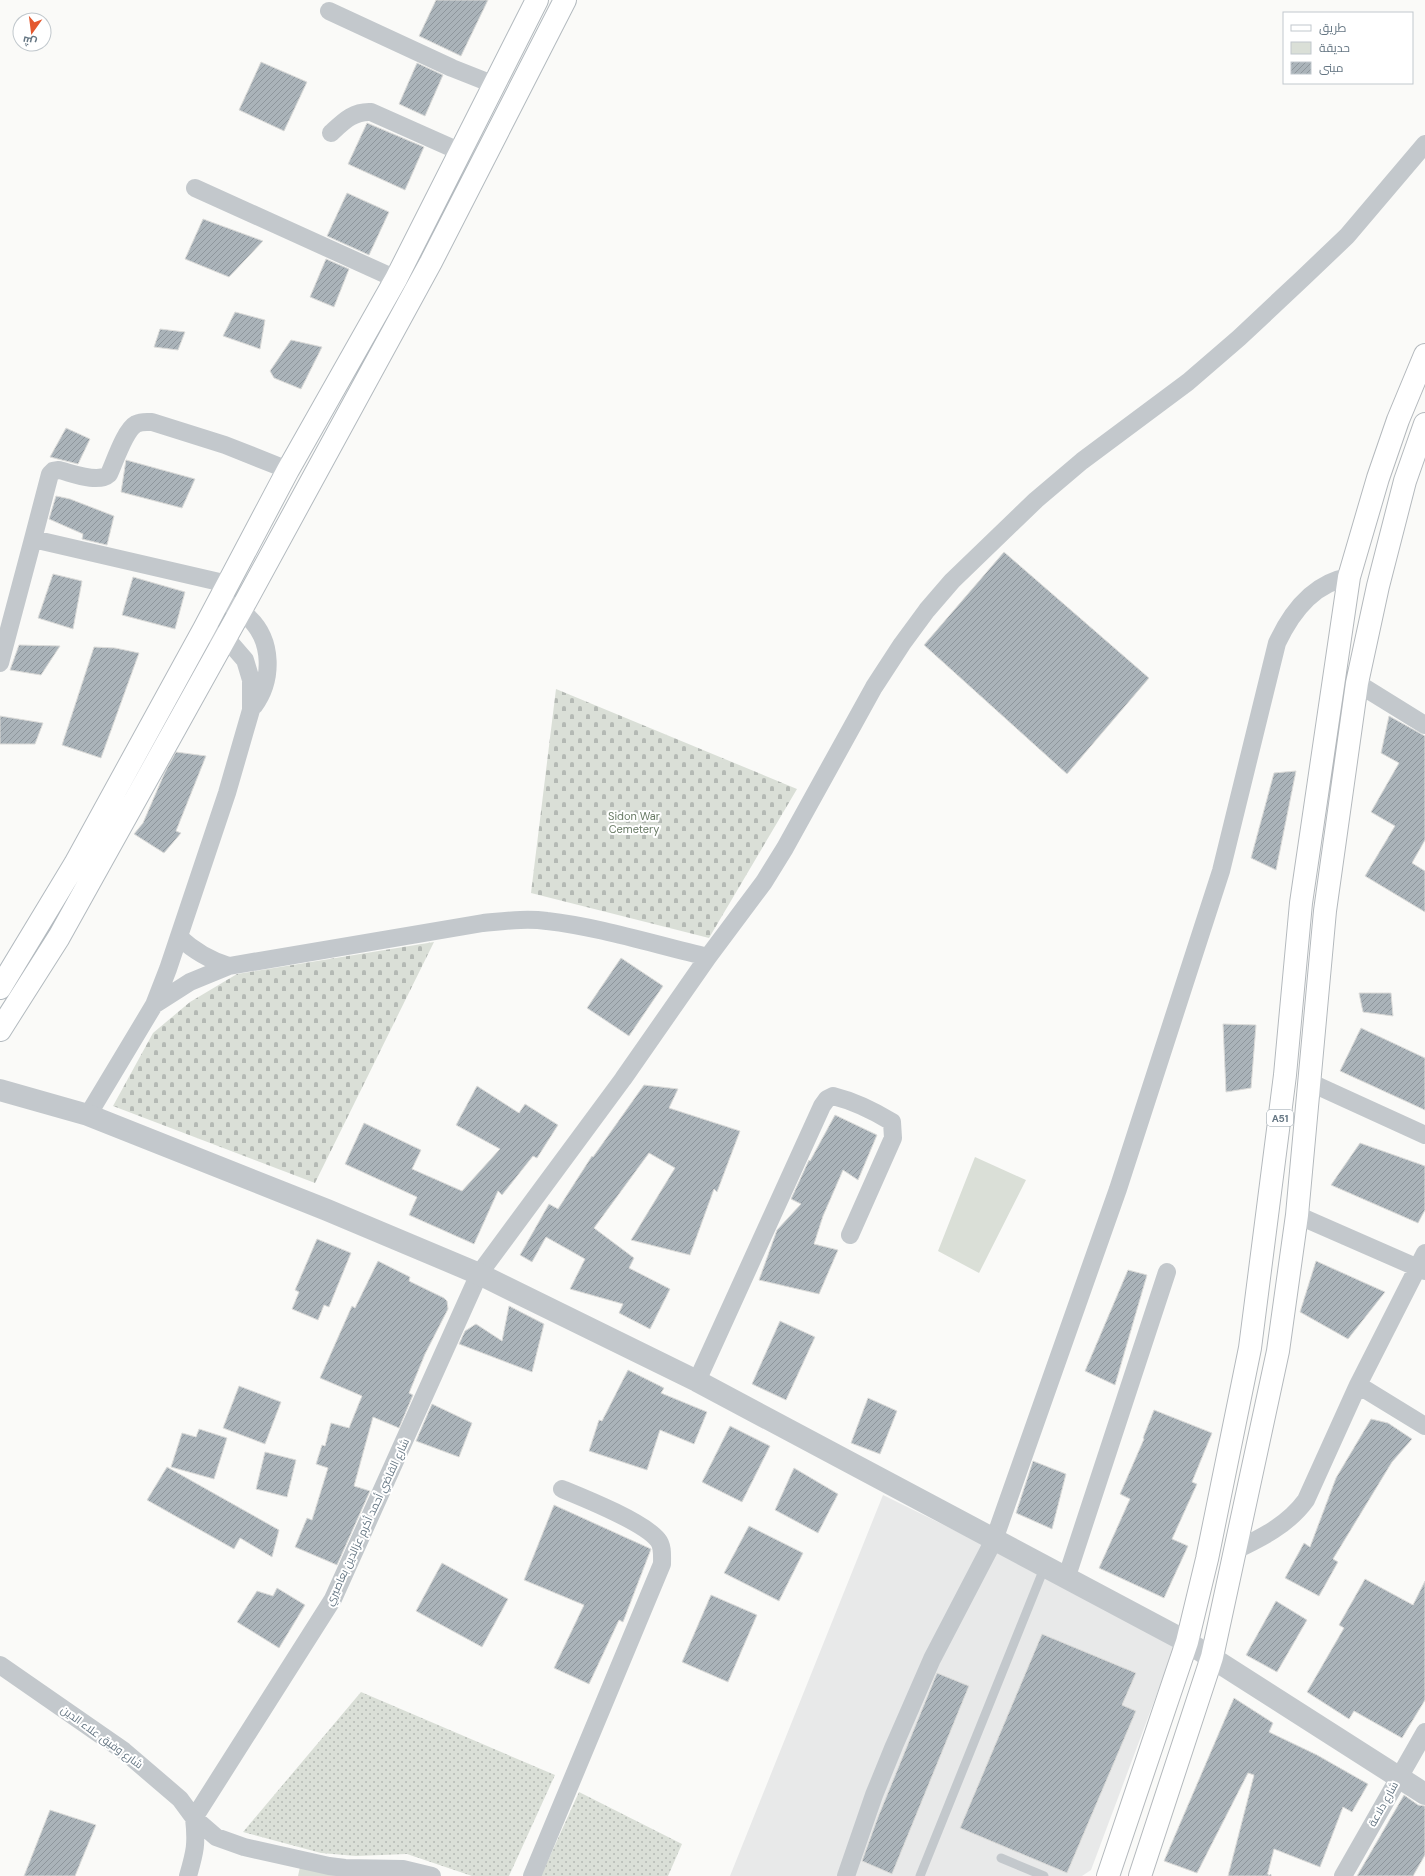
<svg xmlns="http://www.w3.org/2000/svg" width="1425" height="1876" font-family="'DM Sans',Cairo,sans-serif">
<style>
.built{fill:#e8e9e9}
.grass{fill:url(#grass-dots)}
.cemetery{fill:url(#cemetery-stones)}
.green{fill:#dadfd7}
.building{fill:url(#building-hatch);stroke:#dcdcda}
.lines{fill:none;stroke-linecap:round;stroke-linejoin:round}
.secondary-casing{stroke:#b3babf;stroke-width:24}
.trunk-casing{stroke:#b4b9bd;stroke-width:24}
.path{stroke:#bbbfc2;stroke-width:2.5;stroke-dasharray:2 2;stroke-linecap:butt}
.service{stroke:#c3c8cc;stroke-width:9}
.minor{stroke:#c3c8cc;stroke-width:18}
.tertiary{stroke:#c3c8cc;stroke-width:22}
.secondary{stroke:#fff;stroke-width:22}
.trunk{stroke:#fff;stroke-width:22}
.labels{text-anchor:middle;stroke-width:4;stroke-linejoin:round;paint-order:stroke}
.shield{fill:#fff;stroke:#939fa8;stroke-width:1}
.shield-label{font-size:10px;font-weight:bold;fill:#657683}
.park-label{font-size:11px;fill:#687a64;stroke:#fff}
.street-label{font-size:11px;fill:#657683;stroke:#fff}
</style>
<defs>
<pattern id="grass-dots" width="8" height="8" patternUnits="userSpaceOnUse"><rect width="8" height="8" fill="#dadfd7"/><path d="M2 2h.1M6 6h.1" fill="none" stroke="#b4b9b4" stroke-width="1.8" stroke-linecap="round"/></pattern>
<pattern id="cemetery-stones" width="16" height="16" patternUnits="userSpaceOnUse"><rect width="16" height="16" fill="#dadfd7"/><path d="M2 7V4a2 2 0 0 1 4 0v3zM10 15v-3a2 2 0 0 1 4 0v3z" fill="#b4b9b4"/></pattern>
<pattern id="building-hatch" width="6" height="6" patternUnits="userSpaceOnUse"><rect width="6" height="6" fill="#aab3b9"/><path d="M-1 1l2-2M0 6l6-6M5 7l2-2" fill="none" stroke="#8e969c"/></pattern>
</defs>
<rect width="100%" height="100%" fill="#fafaf8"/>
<path class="built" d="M883,1495L1177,1640L1091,1870L1082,1876H730Z"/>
<path class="grass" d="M361,1692L555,1775L509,1876H472L407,1854L356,1856L321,1853L243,1832Z
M579,1792L682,1844L668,1876H541Z"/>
<path class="cemetery" d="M556,689L797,789L709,938L531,893Z
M434,942L315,1183L113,1106L153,1033L190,1002L237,974Z"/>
<path class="green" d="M975,1157L1026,1180L979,1273L938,1251Z
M300,1867L380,1876H298Z"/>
<path class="building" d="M436,0H488L461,56L419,36Z
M261,62L307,82L284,131L239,110Z
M417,63L443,75L425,116L399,104Z
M367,123L424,147L405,190L348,164Z
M347,193L389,212L369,255L327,236Z
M203,219L263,241L229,277L185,259Z
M326,259L349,269L334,307L310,297Z
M235,312L265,320L260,349L223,336Z
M160,329L185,332L178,350L154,347Z
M291,340L322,347L301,389L274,378L270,371Z
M66,428L90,439L78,464L50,457Z
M126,460L195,479L182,508L121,492Z
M56,496L70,499L114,516L107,545L82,539L83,534L49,519Z
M1004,552L1149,678L1067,774L924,645Z
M53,574L82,581L73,629L38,618Z
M133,577L185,592L175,629L122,615Z
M19,645L60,646L41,675L10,670Z
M94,647L115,648L139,653L101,758L62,745Z
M0,716L43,723L35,744H0Z
M1389,716L1425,736V840L1412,863L1425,871V912L1365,876L1395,826L1371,812L1399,763L1381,753Z
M176,752L206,756L176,831L181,833L164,853L134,834L143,823L165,772Z
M1296,771L1276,870L1251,858L1274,773Z
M621,958L663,986L629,1036L587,1008Z
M1359,993H1391L1393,1016L1363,1012Z
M1223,1024L1256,1025L1251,1088L1226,1092Z
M1361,1028L1425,1058V1110L1340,1071Z
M644,1085L678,1089L669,1108L740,1131L717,1192L714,1189L690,1255L631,1240L675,1168L649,1153L594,1228L634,1258L629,1268L670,1289L650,1329L619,1313L623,1304L570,1289L585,1259L546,1237L532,1262L520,1255L549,1204L558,1209L592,1156L593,1157Z
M477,1086L519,1113L525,1104L558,1125L537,1158L533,1156L502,1195L498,1191L474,1244L409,1215L417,1197L345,1164L364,1123L421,1150L412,1169L462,1191L500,1149L456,1125Z
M835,1115L877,1135L858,1180L843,1170L823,1216L814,1244L838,1250L819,1294L759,1280L777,1230L801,1204L791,1199L809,1160L810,1161Z
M1360,1143L1425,1166V1210L1418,1223L1331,1185Z
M317,1239L351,1253L329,1307L324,1305L318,1320L292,1309L299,1292L295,1290Z
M378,1261L410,1277L409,1281L444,1298L447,1301L448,1309L425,1354L409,1393L413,1395L399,1428L373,1417L354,1486L370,1491L337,1565L295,1547L307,1518L312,1520L328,1468L316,1464L322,1445L325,1446L331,1423L349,1428L362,1396L320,1378L352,1306L355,1308Z
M1316,1261L1385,1292L1348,1339L1300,1312Z
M1128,1270L1147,1275L1115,1385L1085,1371Z
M509,1306L544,1324L532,1372L459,1344L465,1331L476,1324L502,1341Z
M780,1321L815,1337L786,1400L752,1384Z
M628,1370L664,1388L661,1393L707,1412L694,1444L660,1430L647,1470L589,1451L599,1420L602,1421Z
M239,1386L281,1402L265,1444L223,1428Z
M868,1398L897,1411L880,1454L851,1443Z
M432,1404L472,1423L459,1457L416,1441Z
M1154,1410L1212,1433L1192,1482L1197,1484L1172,1539L1188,1546L1164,1598L1099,1568L1130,1499L1120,1494L1144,1439L1143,1438Z
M1371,1419L1388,1423L1412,1439L1392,1462L1333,1559L1338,1562L1319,1596L1285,1578L1304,1543L1310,1547L1336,1478Z
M730,1426L770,1446L742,1502L702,1482Z
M199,1429L227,1438L214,1479L171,1467L182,1433L196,1437Z
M265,1452L296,1460L287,1497L256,1489Z
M1033,1461L1066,1474L1052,1529L1016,1513Z
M167,1467L279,1530L272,1557L240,1538L234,1549L147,1500Z
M794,1468L838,1494L818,1533L775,1510Z
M554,1505L651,1549L623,1622L619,1620L589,1684L554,1668L584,1605L524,1580Z
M749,1526L803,1553L779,1601L724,1573Z
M442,1563L508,1599L482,1647L416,1611Z
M1365,1579L1413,1605L1425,1581V1700L1402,1738L1354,1711L1349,1719L1307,1692L1344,1628L1339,1625Z
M277,1588L305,1605L279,1648L237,1622L257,1591L273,1596Z
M711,1595L757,1615L728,1682L682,1662Z
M1276,1601L1307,1620L1277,1672L1246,1655Z
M1042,1634L1136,1673L1122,1705L1136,1711L1067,1873L960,1828Z
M937,1673L969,1686L892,1874L862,1861L878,1817Z
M1234,1698L1273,1723L1269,1732L1317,1755L1368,1784L1352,1812L1343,1807L1320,1867L1274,1849L1267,1876H1228L1254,1775L1248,1773L1197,1873L1164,1861Z
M1404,1795L1418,1805L1425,1806V1855L1413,1876H1357Z
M50,1810L96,1825L75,1876H24Z"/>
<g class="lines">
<defs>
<path id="secondary" d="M0,988L75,864L204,629L288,470L396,279L537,0
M0,1030L59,937L241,610L431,262L565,0"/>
<path id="trunk" d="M1108,1876L1187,1642L1207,1559L1250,1348L1285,1075L1301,903L1349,577L1378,478L1398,420L1425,355
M1140,1876L1212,1657L1278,1351L1297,1215L1325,911L1357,683L1378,586L1405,481L1425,424"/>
</defs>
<use href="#secondary" class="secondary-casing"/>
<use href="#trunk" class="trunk-casing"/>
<path class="path" d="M1267,1876L1268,1874L1271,1876"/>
<path class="service" d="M1001,1858L1044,1876
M920,1876L1045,1566"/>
<path class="minor" d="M329,11L452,68L495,85
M331,133C343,122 353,111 371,112L461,152
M195,188L396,279
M33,539L50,474L53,471L59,470C72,473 98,484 109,474C115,461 125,430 136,424C142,421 147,422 152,422L225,445L288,470
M220,599C230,605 241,609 249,618C273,641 273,680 254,706
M0,663L33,539L228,584
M1357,683L1425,725
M179,937C194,951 209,960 229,966
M154,1005L190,982L229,966L483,923C505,921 526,918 547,921C600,927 656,945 708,957
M1309,1082L1425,1135
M88,1115L154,1005L168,969L227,793L251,710V680L245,660L232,645L204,629
M1297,1215L1425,1271
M697,1381L822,1106L827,1099L833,1096C853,1101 874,1111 892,1122L893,1138L850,1235
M1358,1385L1425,1426
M1234,1551C1261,1538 1288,1525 1306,1500L1358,1385L1425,1253
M1067,1576L1167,1272
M0,1665L124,1751L180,1799L194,1818L216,1837L244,1847L329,1866L345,1868L403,1869L432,1876
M194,1818L333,1599L479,1274L623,1079L708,957L764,882L785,848L874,687L902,644L927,610L952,581L1036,500L1082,461L1188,382L1239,338L1303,278L1347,236L1425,144
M188,1876C195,1852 197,1844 194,1818
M532,1876L662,1564C662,1556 663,1546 658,1540C644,1522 584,1498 562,1489
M846,1876L874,1795L894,1746L932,1659L994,1540L1118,1189L1221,871L1277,643C1291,613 1313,583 1349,577
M1343,1876L1425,1732"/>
<path class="tertiary" d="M0,1090L88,1115L327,1210L479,1274L697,1381L1187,1642L1425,1794"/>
<use href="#secondary" class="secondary"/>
<use href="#trunk" class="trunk"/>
</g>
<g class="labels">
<rect class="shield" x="1267" y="1110" width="26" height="16" rx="3"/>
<g class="shield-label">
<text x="1280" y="1122">A51</text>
</g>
<g class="park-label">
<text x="634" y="820">Sidon War<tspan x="634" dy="13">Cemetery</tspan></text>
</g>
<g class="street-label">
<text transform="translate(367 1522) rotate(-65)" y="4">شارع القاضي أحمد أكرم عزالدين بعاصيري</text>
<text transform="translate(102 1737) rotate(36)" y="4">شارع وفيق علاء الدين</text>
<text transform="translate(1383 1804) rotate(-61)" y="4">شارع دلاعة</text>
</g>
</g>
<rect x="1283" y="12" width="130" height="72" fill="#ffffff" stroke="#c1c8cd"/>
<rect x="1291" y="25" width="20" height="6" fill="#ffffff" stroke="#c1c8cd"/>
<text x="1319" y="32" font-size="12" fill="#657683">طريق</text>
<rect x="1291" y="42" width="20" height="12" fill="#dadfd7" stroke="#c1c8cd"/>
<text x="1319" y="52" font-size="12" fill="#657683">حديقة</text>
<rect x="1291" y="62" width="20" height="12" fill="url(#building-hatch)" stroke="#c1c8cd"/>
<text x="1319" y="72" font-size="12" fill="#657683">مبنى</text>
<g transform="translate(32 32) rotate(194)"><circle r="19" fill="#ffffff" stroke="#c1c8cd"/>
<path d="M0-3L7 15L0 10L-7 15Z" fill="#e4572e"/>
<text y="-6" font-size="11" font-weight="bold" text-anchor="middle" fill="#657683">ش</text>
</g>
</svg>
